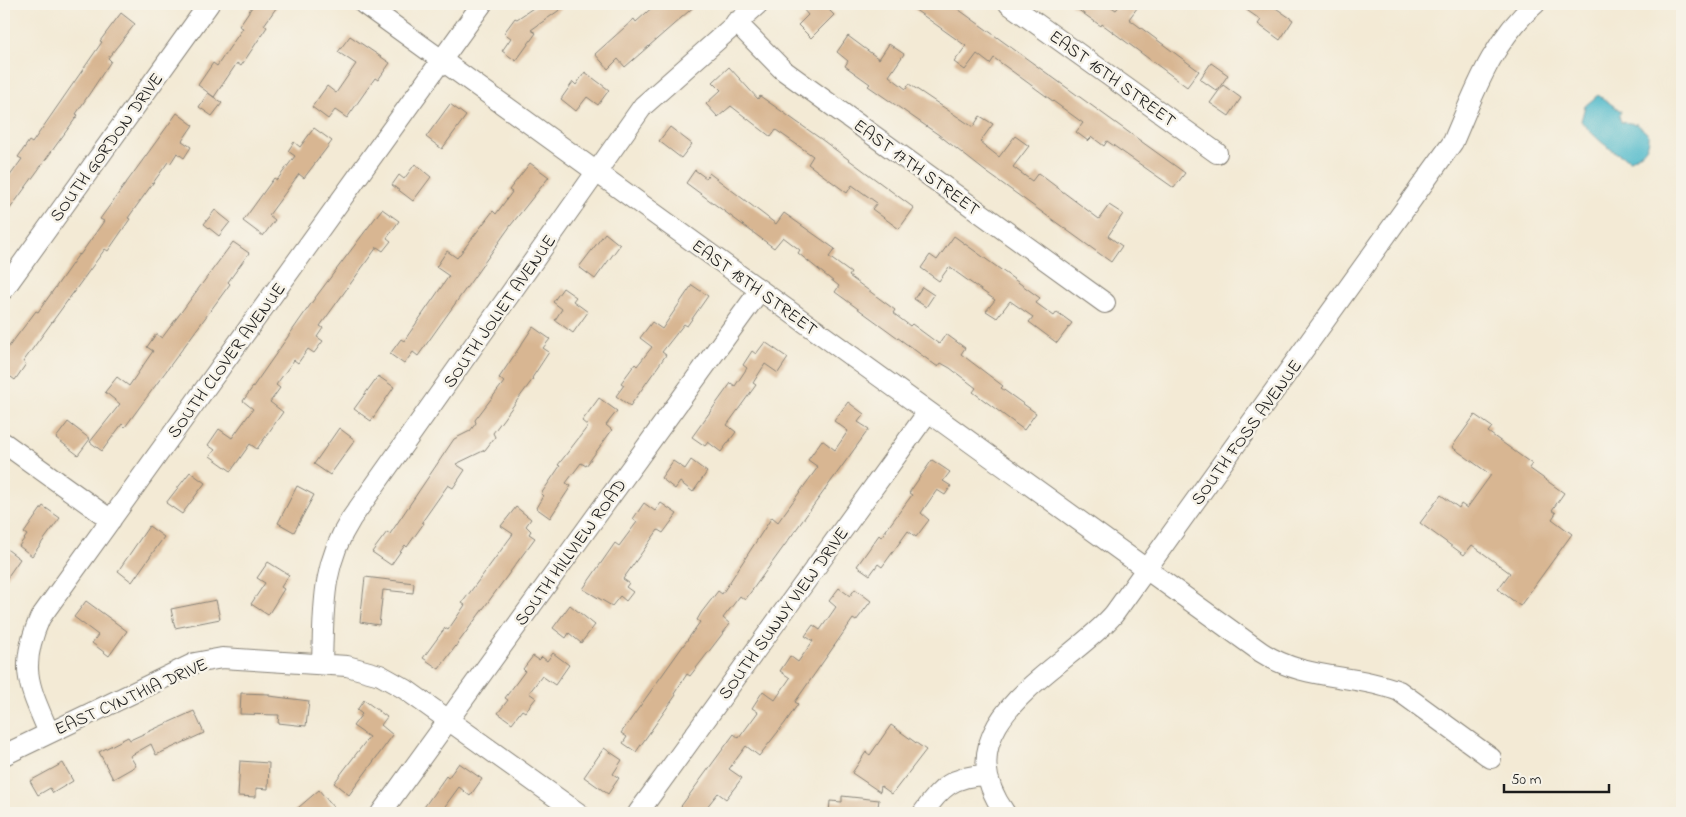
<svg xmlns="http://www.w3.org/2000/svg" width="1686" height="817" font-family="'Indie Flower',sans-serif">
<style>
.water{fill:#4eb9cb;stroke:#356a74}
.building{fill:#d8b692}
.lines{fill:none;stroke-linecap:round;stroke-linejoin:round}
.minor-casing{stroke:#888378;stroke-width:22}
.minor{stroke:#fff;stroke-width:20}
.labels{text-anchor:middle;stroke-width:5;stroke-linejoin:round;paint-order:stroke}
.street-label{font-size:18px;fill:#1c1c1c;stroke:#f7f3e8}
</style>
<rect width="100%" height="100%" fill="#f7f3e8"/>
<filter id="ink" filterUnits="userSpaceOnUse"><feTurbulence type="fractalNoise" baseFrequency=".02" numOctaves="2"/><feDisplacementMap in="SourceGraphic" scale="10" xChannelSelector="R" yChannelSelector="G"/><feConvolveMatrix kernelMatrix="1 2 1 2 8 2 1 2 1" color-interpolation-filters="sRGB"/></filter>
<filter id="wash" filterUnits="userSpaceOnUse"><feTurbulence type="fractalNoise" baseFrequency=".0096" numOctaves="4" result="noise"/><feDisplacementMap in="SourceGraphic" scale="20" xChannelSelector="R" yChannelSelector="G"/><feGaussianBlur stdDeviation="1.12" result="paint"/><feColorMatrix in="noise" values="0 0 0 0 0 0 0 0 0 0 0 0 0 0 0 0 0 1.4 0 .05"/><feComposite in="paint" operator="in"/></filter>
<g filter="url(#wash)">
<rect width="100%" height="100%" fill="#f3ead5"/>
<path class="water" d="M1598,95L1621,111L1619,116L1621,122L1637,124L1649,135C1650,149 1641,154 1630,160C1610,151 1595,138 1581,121L1585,106Z"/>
<g id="blocks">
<path class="building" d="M254,4H279L264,25L267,27L241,66L237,63L214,97L198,85L213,63L217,66L243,28L239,26Z
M539,4H568L531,30L536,33L516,61L502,51L511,38L504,33L515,18L517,19Z
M656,4H697L625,67L618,59L608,69L595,54L634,19L636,22Z
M808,4H823L834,15L811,38L798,25L808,15L803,9Z
M907,4H951L1185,173L1174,188L1107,141L1104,146L1092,137L1088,141L1076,132L1083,123L994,58L990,64L977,54L965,70L954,62L966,46Z
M1070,4H1107L1116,10L1121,4H1140L1129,19L1199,71L1187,87L1102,24L1101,26Z
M1238,4H1270L1293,20L1280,40L1258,24L1261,20Z
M121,13L135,24L108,58L111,61L76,114L78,115L4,217V184L22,159L18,157L29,141L32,143L102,42L100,41Z
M350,36L390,63L378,80L375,78L347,118L335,110L328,119L312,107L327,86L336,93L356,64L338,52Z
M848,36L879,59L889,44L904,54L889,76L906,89L909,84L973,127L980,116L993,124L980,142L999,157L1015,136L1029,146L1013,167L1032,181L1038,173L1099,219L1109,205L1123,214L1108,236L1122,246L1111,262L985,171L939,135L868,86L870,84L845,66L848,61L837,52Z
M1211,63L1228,75L1217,91L1200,79Z
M729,67L758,99L760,96L821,139L914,208L899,229L872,209L877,203L852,185L847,193L808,164L813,156L776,130L771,137L731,106L718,117L706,104L721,90L713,82Z
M585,72L609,90L598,105L587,97L576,111L561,99L573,82L576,85Z
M1223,85L1241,98L1229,116L1210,103Z
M208,93L222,103L212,116L199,107Z
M450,104L466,116L442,149L426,137Z
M177,113L193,125L182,141L191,147L184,158L177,153L170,164L168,162L128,218L130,219L108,251L105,249L23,362L26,364L15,380L4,372V353L36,311L38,312L79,254L80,255L104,221L100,219Z
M670,127L692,144L681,158L659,141Z
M314,128L332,141L304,178L299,174L269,215L275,220L263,236L243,221L274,178L277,180L295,156L288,151L294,142L300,147Z
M530,163L549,177L511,225L418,356L413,352L404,364L390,354L401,339L404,341L449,276L436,267L447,251L457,258L493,211L496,214L512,192L509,190Z
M415,164L431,177L413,201L392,185L399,175L404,179Z
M695,170L706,178L709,173L776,224L784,213L835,249L829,257L851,273L849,276L895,310L893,313L910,326L912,324L939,344L946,334L965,348L961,354L1003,386L1001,388L1036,413L1024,430L973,392L976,388L950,368L941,363L938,367L835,292L839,286L798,253L800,250L783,237L774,248L686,183Z
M382,209L399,221L387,238L391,241L383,251L377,247L320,326L323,328L317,337L323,341L314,353L308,349L298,363L294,360L276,385L280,388L270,402L283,412L257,449L250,444L231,471L210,456L215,450L208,445L219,429L232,438L253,409L243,401L315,298Z
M215,210L230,222L219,236L204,224Z
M605,233L620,245L595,279L579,267Z
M954,236L1040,298L1036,303L1054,316L1057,312L1072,323L1057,343L1029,322L1033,317L1010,301L997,318L986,311L995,300L949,267L939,281L921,268L930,255L937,260Z
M233,242L249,253L228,282L230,284L125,427L122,424L102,451L90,442L120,404L105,392L117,377L129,386L153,351L147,347L156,334L162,338Z
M692,285L708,296L687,326L684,324L662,352L666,355L630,406L616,396L624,385L621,383L635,364L637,366L652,347L640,338L652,322L662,329Z
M922,287L934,295L926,307L914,299Z
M563,288L576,297L573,301L588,312L573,333L555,320L562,309L553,302Z
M533,327L550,339L543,348L549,352L532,378L533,379L493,433L495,437L485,450L456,464L465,470L453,488L448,485L422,522L424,523L407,547L405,545L391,565L372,552L387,532L390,534L454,439L470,431L476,423L475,420L504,382L499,378Z
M765,342L788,358L778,373L765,364L753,383L756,385L727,425L736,432L721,452L708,442L705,446L692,437L731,383L735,386L747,368L743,365L752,351L756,354Z
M378,376L394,387L371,421L354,409Z
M599,398L617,411L606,425L612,430L586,466L581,463L566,483L571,486L550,518L536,508L543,496L541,494L560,466L558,465L588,426L582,421Z
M848,402L864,414L858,422L869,429L745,600L740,596L723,618L730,624L690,676L687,674L674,694L676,695L636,752L623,743L627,737L621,733L700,622L697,620L701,613L718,591L722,594L772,517L778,522L818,467L808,460L822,440L835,450L848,431L834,421Z
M1475,415L1492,427L1488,432L1532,464L1529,468L1564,493L1552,510L1556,513L1552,519L1572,534L1520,606L1498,589L1510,573L1472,545L1464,555L1420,523L1441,495L1459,508L1461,504L1467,508L1491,475L1452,447Z
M68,422L90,439L78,455L56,438Z
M339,428L355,440L330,475L314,464Z
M691,460L707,472L693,492L680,482L675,489L661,478L673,461L685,469Z
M932,460L950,472L943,481L951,486L945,495L937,490L921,513L929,520L916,537L908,531L882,567L878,564L870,575L857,566L879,535L881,537L912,495L909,493Z
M190,472L205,483L182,514L166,503Z
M297,486L314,495L294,532L278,523Z
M644,503L655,511L661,503L677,514L663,533L658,530L623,579L629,583L626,587L633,592L626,601L620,596L612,606L583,589L615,543L619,546L637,522L633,519Z
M43,506L60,518L32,556L19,546L27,535L24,533Z
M516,507L531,519L526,526L531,531L529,534L535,538L439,669L423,658L445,628L448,630L465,605L462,603L513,534L501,526Z
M149,526L164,537L132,582L118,571Z
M4,547L20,559L4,582Z
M268,562L289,575L281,587L284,589L268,615L251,604L265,583L257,578Z
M365,577L414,583L413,593L383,590L379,625L360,622Z
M839,588L850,596L855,589L871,601L856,621L853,619L795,702L798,704L785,723L759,756L746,746L729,769L742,778L726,799L718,793L702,813H676L734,734L739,738L758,712L752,708L763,691L775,700L790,678L780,671L790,656L798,662L813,641L805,636L813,625L820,630L836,607L829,601Z
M216,600L220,619L175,628L171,609Z
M86,601L127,631L109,656L92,643L98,635L74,617Z
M570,605L595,625L581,643L569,633L566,638L553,628Z
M553,653L569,665L555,685L542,676L529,693L536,698L525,712L522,710L512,723L498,713L508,700L505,698L525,671L523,669L533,656L539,660L542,657L547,661Z
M241,693L269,694V696L309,701L306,726L278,723L279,715L240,714Z
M364,700L387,717L381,725L393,735L349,795L334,783L369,737L353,726L362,714L357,710Z
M194,711L204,733L156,755L151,744L130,756L136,766L113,779L99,752L128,737L130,740Z
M891,725L926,750L892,794L881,786L880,792L852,773L866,752L870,755Z
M604,748L622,760L613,774L619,778L608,794L584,777Z
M240,761L269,763L268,789L256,788V797L238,796Z
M63,763L73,781L53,793L50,788L38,795L30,781Z
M459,763L482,779L470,796L459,787L440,813H420L446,776L448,778Z
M319,790L338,813H292Z
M842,796L879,800L877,813H829L830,801L842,802Z"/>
</g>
</g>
<g filter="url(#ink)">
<use href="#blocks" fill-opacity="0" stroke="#888378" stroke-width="1"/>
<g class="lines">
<defs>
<path id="minor" d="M364,4L1261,652C1305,681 1352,673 1399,691L1491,758
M1009,4L1217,153
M736,22L783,70L1105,303
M4,289L209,4
M4,443L111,520
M322,663C324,609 321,566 351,519L643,106L758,4
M49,733C29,686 18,668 40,618L482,4
M4,755L195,663L222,658L347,666L380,675L405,689L578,813
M381,813L760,290
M638,813L928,412
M923,813C941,787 953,776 986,775
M1005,813C939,721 1066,670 1114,614L1453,142C1475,91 1492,41 1535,4"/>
</defs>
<use href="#minor" class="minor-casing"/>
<use href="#minor" class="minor"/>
</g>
</g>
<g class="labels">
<g class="street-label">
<text transform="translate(1113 78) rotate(36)" y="6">EAST 16TH STREET</text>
<text transform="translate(106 147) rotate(-54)" y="6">SOUTH GORDON DRIVE</text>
<text transform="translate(917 167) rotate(36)" y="6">EAST 17TH STREET</text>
<text transform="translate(755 287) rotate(36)" y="6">EAST 18TH STREET</text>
<text transform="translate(499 311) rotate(-55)" y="6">SOUTH JOLIET AVENUE</text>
<text transform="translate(226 360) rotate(-54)" y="6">SOUTH CLOVER AVENUE</text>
<text transform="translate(1246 432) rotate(-54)" y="6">SOUTH FOSS AVENUE</text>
<text transform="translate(570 552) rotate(-54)" y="6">SOUTH HILLVIEW ROAD</text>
<text transform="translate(783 613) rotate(-54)" y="6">SOUTH SUNNY VIEW DRIVE</text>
<text transform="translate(131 696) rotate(-24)" y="6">EAST CYNTHIA DRIVE</text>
</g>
</g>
<rect width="1686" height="817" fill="none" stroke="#f7f3e8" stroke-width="20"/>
<path d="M1504 784v8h105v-8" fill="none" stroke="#1c1c1c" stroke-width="2.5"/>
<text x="1511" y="784" font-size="15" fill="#1c1c1c" stroke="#f7f3e8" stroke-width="4" paint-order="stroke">50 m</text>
</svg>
